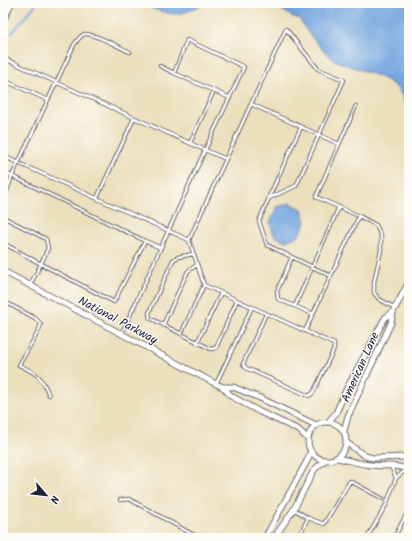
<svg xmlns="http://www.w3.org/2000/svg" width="412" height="541" font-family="Kalam,sans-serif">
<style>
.water{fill:#72a5de;stroke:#4a648c}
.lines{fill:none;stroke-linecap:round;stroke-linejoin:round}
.stream{stroke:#72a5de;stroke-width:2}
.service-casing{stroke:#686468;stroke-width:4.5}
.minor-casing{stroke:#686468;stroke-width:7}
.tertiary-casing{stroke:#686468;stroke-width:9}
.service{stroke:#fff;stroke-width:2.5}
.minor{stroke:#fff;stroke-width:5}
.tertiary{stroke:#fff;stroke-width:7}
.labels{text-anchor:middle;stroke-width:3;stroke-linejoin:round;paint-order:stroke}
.street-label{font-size:12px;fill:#22223b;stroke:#fdfcf7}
</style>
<rect width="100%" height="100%" fill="#fdfcf7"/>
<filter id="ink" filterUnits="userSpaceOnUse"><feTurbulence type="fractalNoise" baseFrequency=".025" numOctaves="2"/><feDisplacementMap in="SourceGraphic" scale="8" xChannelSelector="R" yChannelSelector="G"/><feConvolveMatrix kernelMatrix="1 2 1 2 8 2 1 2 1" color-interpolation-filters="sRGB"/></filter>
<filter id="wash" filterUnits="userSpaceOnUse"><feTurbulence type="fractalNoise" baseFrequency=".012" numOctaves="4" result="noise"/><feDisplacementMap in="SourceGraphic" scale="16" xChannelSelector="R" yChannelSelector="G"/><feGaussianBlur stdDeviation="0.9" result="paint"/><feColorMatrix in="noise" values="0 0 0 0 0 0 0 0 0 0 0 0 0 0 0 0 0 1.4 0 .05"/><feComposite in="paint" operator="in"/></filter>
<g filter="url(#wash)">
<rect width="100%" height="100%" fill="#ebdfbc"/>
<path class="water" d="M138,3H206C197,7 188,12 178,14C166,15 150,7 138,3Z
M261,3H409V110C405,103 401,92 395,86C381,74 351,68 334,60C326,54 302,28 300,19L291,16L273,4L265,5Z
M290,203L302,209L306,222L299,235L286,241L274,236L270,223L277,207Z"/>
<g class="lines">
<path class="stream" d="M11,34L37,3"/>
</g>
</g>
<g filter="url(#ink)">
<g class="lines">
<defs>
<path id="service" d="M130,52C121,48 94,33 85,34C80,35 77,41 74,45L12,176L145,241
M3,58L205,150L122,333
M160,66L174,73
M3,80L48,100
M251,104L286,29L318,69L344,80L296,186L269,198L259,221L267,245L331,276
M356,106L316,197L359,216
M190,143L214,91
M3,156L189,240L204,285L252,307L216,384
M226,159L205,150L244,67L187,40L174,73L230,98
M3,173L12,176L6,194L3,192
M269,197L301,127
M97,198L134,118
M3,200L6,194
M3,217L46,239L48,248L41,264L114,302L145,241L161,248
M189,240L251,104L339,144
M3,243L41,264L30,285
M193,254L178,257L173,260L149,313L150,318L211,349L216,348L237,300
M292,257L277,291L278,299L313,314
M3,301L35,318L41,324L38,332L19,365C37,374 41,375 49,395
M295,306L339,207
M252,307L334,344V349L313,393L309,396L246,368L243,364L266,314
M163,325L188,271L197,265
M305,331L359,216L376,225L381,236V250L374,282V293L379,299L395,308
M181,334L204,285
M197,343L221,293
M391,466L396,478
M120,500L129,499L199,538
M294,509L308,518L298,538
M308,518L324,524L350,481L387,501
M367,538L386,505L396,478L407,469
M394,538L409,509"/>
<path id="minor" d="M3,271L216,384L223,387H233L260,398L316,425
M223,387L231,396L260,412L299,430L308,439
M308 441a19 19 0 1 1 38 0a19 19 0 1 1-38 0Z
M328,422L336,413L346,390L385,318L393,312
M344,431L348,416L391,323L393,312L409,282
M347,443L365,456L373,458L409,457
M337,458C348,460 360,464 371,465C384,467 397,464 409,470
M265,538L307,461L311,451
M274,538L294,509L314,470L325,460"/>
<path id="tertiary" d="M3,19L10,3"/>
</defs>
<use href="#service" class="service-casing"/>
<use href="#minor" class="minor-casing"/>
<use href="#tertiary" class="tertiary-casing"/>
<use href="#service" class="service"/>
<use href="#minor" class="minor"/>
<use href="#tertiary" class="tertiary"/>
</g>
</g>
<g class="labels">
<g class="street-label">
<text transform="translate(118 320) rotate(28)" y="4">National Parkway</text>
<text transform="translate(360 367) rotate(-66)" y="4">American Lane</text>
</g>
</g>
<rect width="412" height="541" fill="none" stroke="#fdfcf7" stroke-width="16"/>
<g transform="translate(46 495) rotate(118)" stroke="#fdfcf7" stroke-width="3" paint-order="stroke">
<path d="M0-3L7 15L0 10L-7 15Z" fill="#22223b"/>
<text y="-6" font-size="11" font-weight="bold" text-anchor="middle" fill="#22223b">N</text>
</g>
</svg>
